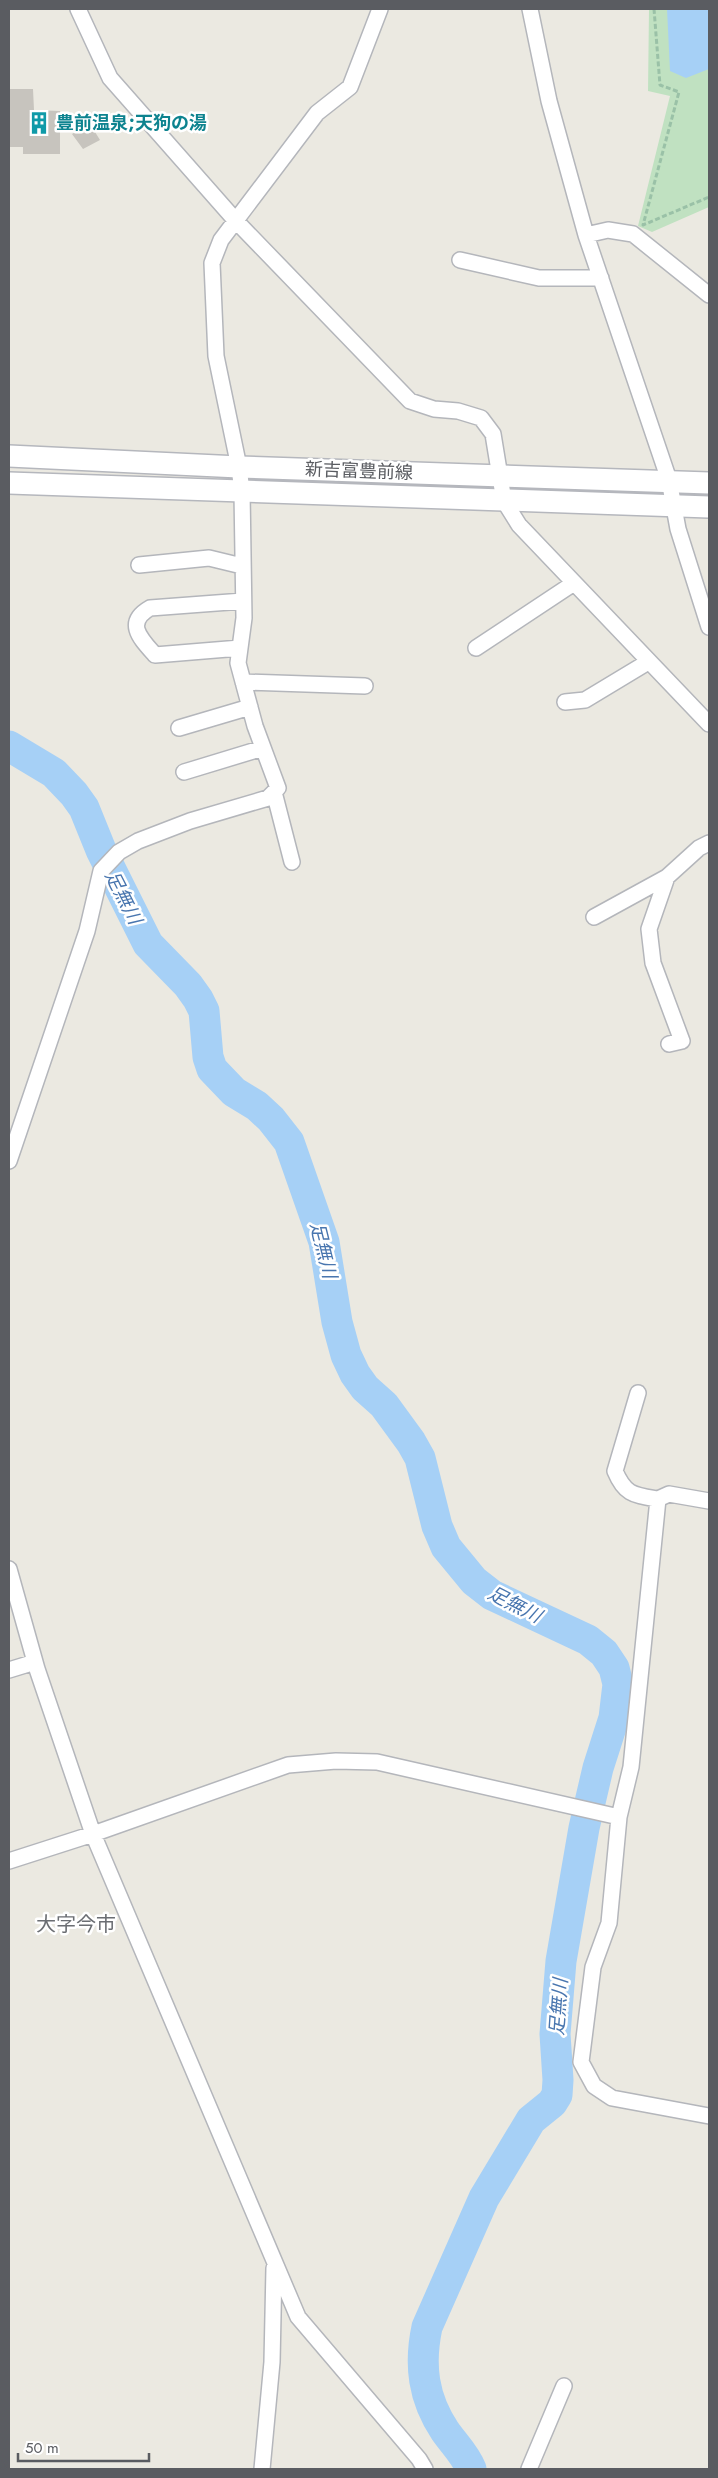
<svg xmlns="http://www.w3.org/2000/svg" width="718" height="2478" font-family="Jost,'Noto Sans JP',sans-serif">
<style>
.green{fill:#c0e1c1}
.water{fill:#a6d0f6}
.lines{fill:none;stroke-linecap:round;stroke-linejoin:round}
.river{stroke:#a6d0f6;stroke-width:31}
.building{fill:#c7c4be}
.minor-casing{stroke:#b4b6bb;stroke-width:18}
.secondary-casing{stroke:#b5b7bd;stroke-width:24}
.path{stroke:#9ac1a7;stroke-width:3;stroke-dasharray:5 2.5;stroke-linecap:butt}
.minor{stroke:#fff;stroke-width:15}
.secondary{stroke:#fff;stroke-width:21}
.labels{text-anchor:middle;stroke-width:5;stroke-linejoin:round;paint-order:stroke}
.culture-label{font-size:18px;font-weight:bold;fill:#0d838f;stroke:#fff;text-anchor:start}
.street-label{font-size:18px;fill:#5a5c61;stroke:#fff}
.water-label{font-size:19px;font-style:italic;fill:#4976af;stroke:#fff}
.quarter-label{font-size:20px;fill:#6b6e73;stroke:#fff}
</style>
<rect width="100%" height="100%" fill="#ebe9e1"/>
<path class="green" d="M649,9H709V207L652,232L638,226L670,96L648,91Z"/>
<path class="water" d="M667,9H709V69L686,78L670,71Z"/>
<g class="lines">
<path class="river" d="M9,746L54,773L74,794L84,808L101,850L148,944L188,985L198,999L204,1011L208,1057L212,1069L234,1092L257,1106L271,1119L289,1142L324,1242L337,1322L346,1355L355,1374L365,1388L384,1405L411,1442L420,1458L437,1526L446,1547L474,1581L492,1595L588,1640L604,1653L614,1668L618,1684L614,1718L598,1768L584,1828L561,1961L555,2034L558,2080L557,2095L552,2103L531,2120L484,2198L427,2327C419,2365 423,2398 445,2431C454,2444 465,2454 471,2469"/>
</g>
<path class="building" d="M9,89H33L34,110L60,111V154H23V147H9Z
M90,124L100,140L83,149L72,134Z"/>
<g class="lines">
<defs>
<path id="minor" d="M78,9L110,78L236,221L410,401L434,409L458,411L481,418L493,434L504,501L519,525L709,724
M530,9L549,101L586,235L669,480L678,529L709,627
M586,235L608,230L633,234L709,295
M460,260L539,278H601
M139,565L209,558L242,566
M240,648L155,655C141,639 124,623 150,608L243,601
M476,648L574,583
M243,682L365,686
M565,702L585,700L648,662
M179,728L250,707
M184,772L263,748
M274,792L292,862
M667,877L649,929L653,963L682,1041L669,1044
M594,917L667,877L699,848L709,843
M9,1161L87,931L101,871L119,852L138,841L190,821L268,798L278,788L255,726L238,663L244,618L242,492L239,467L216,356L212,263L221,240L317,113L350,87L380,9
M638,1393L615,1471C625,1495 634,1495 658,1499
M709,1501L669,1494L658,1499L631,1767L619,1817L609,1923L593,1967L581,2062L594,2086L612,2098L709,2116
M9,1569L37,1669L93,1834L298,2317L419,2459L425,2469
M9,1670L35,1662
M9,1861L93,1834L288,1765L336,1761L377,1762L619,1817
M262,2469L272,2362L274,2268
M529,2469L564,2386"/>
<path id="secondary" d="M9,456L239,467L709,483
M9,483L709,507"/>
</defs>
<use href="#minor" class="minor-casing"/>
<use href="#secondary" class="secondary-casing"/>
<path class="path" d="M654,9L660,85L679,92L643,225L709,197"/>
<use href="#minor" class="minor"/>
<use href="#secondary" class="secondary"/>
</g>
<defs>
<symbol id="building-bare" viewBox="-9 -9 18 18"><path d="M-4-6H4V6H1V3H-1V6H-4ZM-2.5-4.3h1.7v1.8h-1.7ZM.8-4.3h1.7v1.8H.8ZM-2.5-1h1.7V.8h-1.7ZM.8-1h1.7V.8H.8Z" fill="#0f9aa8" stroke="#fff" stroke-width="2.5" paint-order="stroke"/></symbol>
</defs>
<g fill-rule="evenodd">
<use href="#building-bare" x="23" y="107" width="32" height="32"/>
</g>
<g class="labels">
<g class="culture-label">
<text x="56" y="129">豊前温泉;天狗の湯</text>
</g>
<g class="street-label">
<text transform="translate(359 471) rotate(2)" y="6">新吉富豊前線</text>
</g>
<g class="water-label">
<text transform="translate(124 897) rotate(63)" y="7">足無川</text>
<text transform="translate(324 1250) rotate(76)" y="7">足無川</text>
<text transform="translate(515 1604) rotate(27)" y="7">足無川</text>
<text transform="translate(558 2007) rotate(-86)" y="7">足無川</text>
</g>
<g class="quarter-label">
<text x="76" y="1931">大字今市</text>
</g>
</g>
<rect width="718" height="2478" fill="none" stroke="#5a5c61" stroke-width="20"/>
<path d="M18 2453v8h131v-8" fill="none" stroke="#5a5c61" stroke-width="2.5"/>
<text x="25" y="2453" font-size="15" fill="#5a5c61" stroke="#ffffff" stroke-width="4" paint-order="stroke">50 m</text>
</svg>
